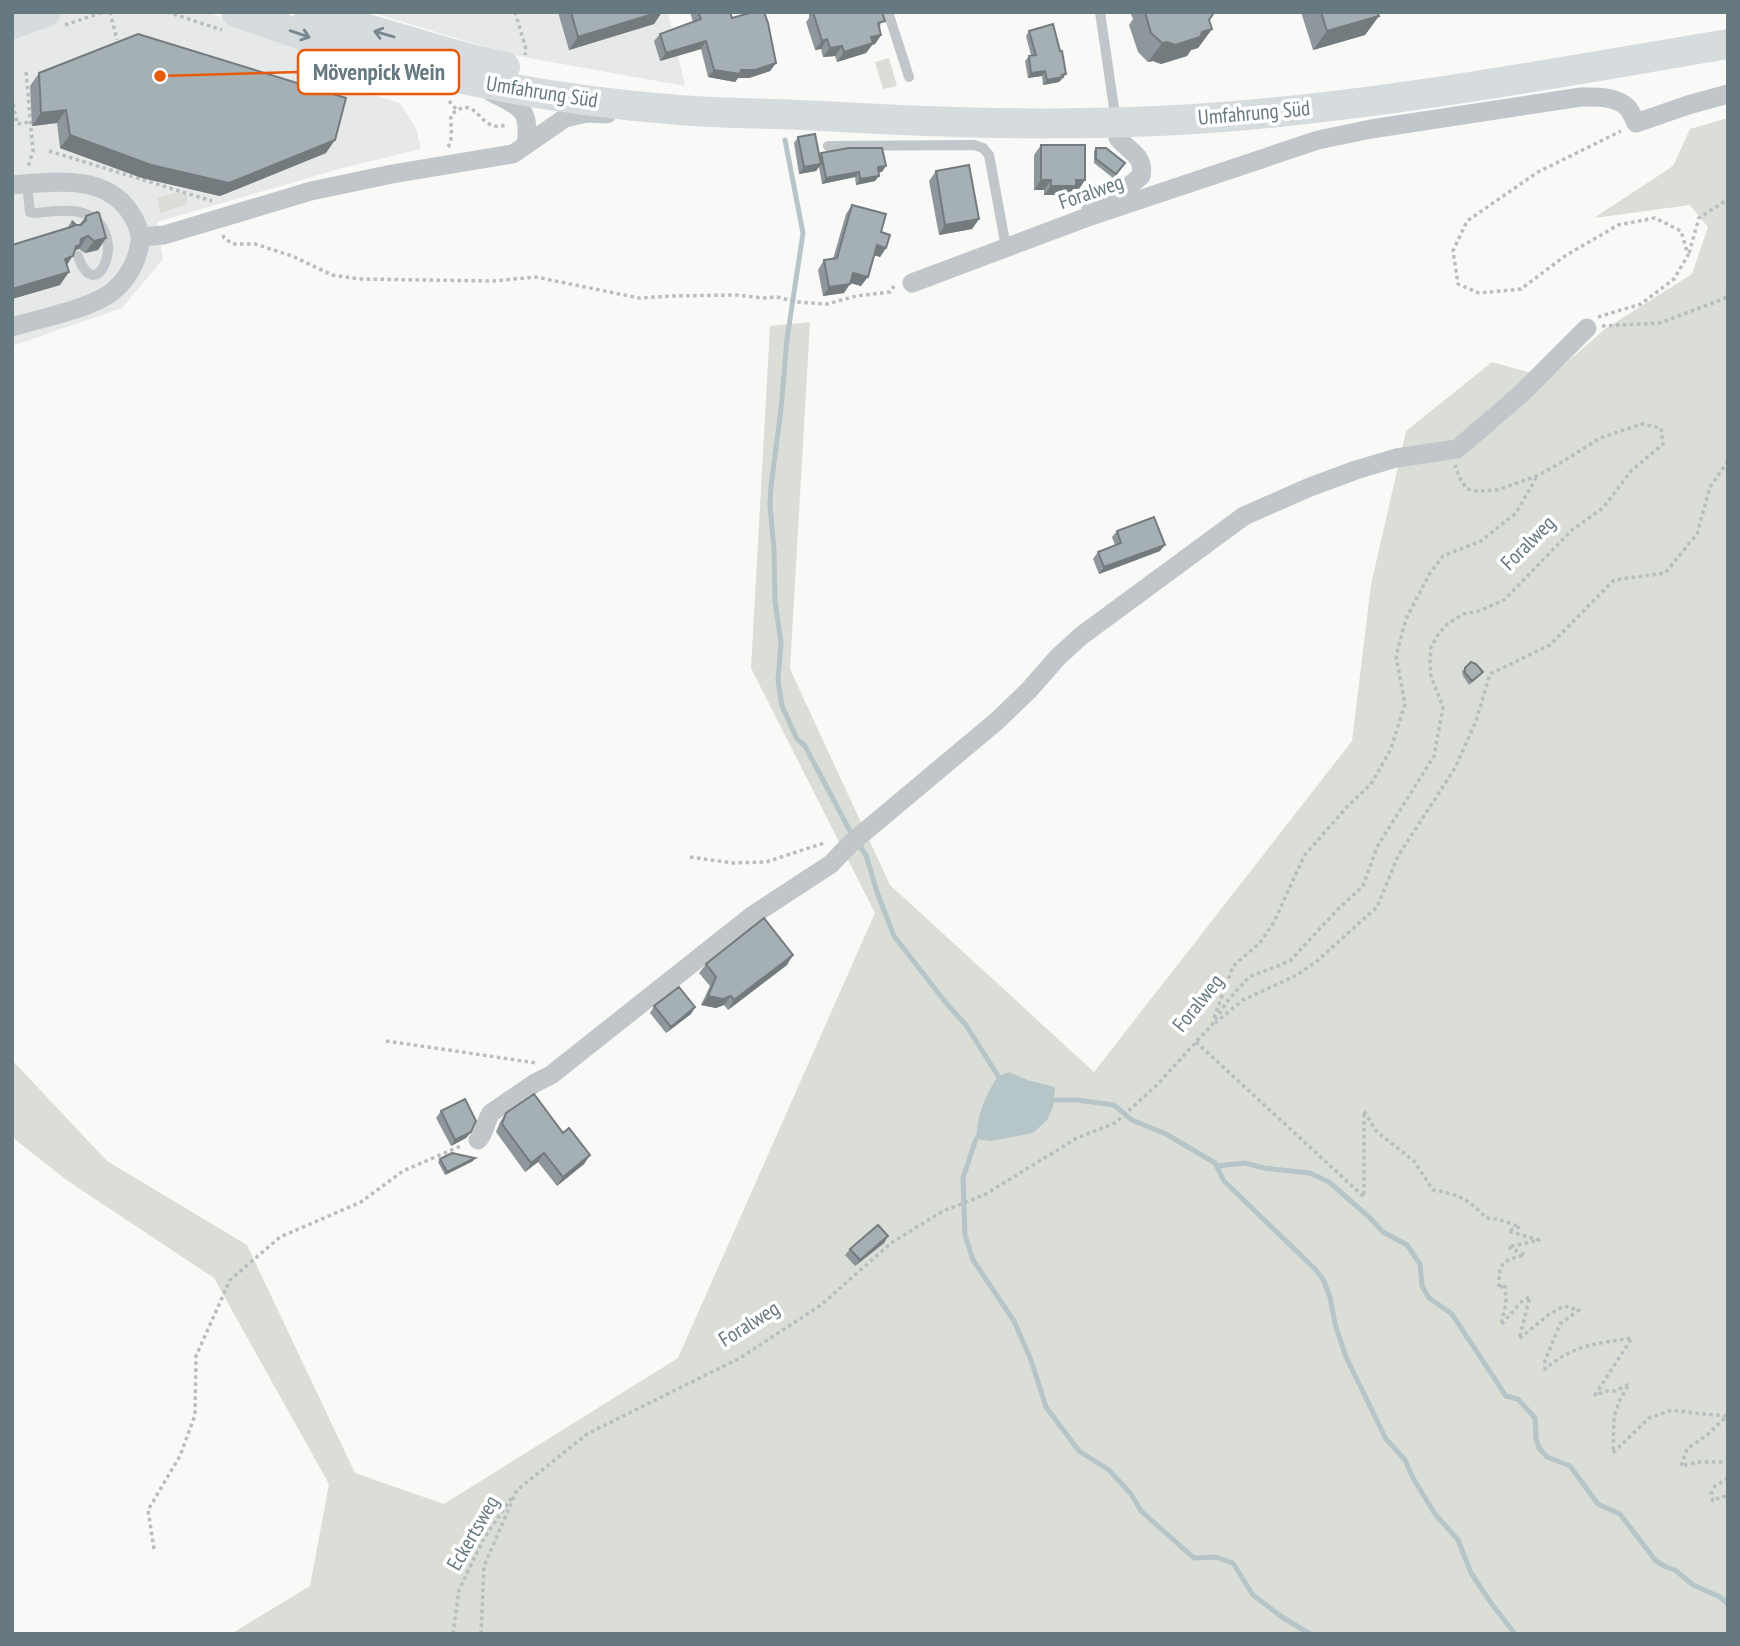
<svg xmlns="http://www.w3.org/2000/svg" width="1740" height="1646" font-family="'PT Sans Narrow',sans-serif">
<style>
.built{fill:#e7e9e8}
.green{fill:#daded7}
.water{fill:#b6c5c7}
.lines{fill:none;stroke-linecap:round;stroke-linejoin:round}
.stream{stroke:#b6c5c7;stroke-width:5}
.path{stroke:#b9bdbf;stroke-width:3.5;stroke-dasharray:3.5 3.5;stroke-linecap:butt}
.service{stroke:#c0c6c9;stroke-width:10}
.minor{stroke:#c0c6c9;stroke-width:19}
.primary{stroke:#d6dbde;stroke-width:30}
.wall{fill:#8e979b}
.shaded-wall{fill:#747b7e}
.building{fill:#a5b0b4;stroke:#747b7e;stroke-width:2}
.oneway{stroke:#77888f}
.labels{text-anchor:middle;stroke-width:7;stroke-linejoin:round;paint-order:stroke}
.street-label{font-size:21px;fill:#667981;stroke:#fff}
.leader{fill:none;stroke:#e8590c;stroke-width:2.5}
.callout-dot{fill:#e8590c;stroke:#fff;stroke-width:2.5}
.callout{fill:#fff;stroke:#e8590c;stroke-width:2.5}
.callout-label{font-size:23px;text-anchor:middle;font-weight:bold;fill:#667981}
</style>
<rect width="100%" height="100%" fill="#f9f9f7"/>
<path class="built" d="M12,12H206L335,55L352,89L400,103L416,128L421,149L346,167L157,222L163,259L122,308L12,346Z
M371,12H668L685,86L507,54Z"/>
<path class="green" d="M889,58L897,86L883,89L875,62Z
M1728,118V1634H231L310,1586L329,1484L214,1278L68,1181L12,1137V1060L107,1161L247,1245L355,1473L444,1504L678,1358L875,913L751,668L770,326L810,322L790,669L890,885L1094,1072L1352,741L1371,585L1406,431L1492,362L1549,378L1605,329L1692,274L1708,227L1690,205L1594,218L1673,166L1690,129Z
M179,192L187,195L188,201L184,205L160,213L157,198Z"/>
<path class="water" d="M1009,1072L1027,1080L1055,1087L1053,1107L1047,1120L1033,1133L991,1141L976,1139C978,1113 984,1098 998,1076Z"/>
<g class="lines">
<path class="stream" d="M785,140L803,233L787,339L781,409L771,486L770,505L774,550L775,601L781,643L778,680L782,706L797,739L805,746L850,831L866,855L877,892L894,936L946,1003L966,1025L998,1076
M1054,1100H1077L1114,1105L1132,1120L1166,1134L1215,1163L1224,1181L1314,1268L1323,1279L1330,1297L1335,1324L1346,1357L1386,1439L1405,1460L1413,1478L1435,1514L1458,1540L1471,1573L1491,1603L1515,1634
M976,1139L963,1178L965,1235L973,1260L1014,1321L1031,1360L1046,1407L1079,1451L1109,1470L1131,1494L1141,1511L1194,1558L1216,1557L1233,1563L1253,1595L1282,1617L1310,1634
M1217,1166L1245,1163L1264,1168L1310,1173L1329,1182L1368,1216L1383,1232L1407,1245L1420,1264L1422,1286L1429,1298L1452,1314L1506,1396L1518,1399L1535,1418L1536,1438L1539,1448L1547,1457L1570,1466L1598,1504L1620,1514L1656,1561L1666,1567L1675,1570L1693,1585L1720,1597L1728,1604"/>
<path class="path" d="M110,12L117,40
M167,12L222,30
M515,12L526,49L525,55
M65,25L103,12
M26,72L33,151L28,167
M12,97L17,124L30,122
M449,101L457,110
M448,147C454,137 450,125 451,115C479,90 478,137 508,124
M49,151L212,201
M223,235L224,238L233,244H255L292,256L332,275L359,279L493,281L536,277L639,298L673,296L736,295L764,298L777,297L797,302L827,304L856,296L890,292L894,286
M1689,253L1699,218L1728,199
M1598,317L1641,304L1674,279L1688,255L1681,231L1655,218L1618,225L1565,256L1521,289L1479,293L1458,284L1453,251L1467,221L1538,172L1621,131
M1602,326L1660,323L1728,297
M690,857L733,863L766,862L824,843
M1214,1018L1233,966L1260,943L1274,922L1304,856L1346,808L1371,784L1391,749L1405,704L1396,656L1406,619L1430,573L1443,556L1481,541L1516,513L1536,478
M1215,1023L1243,1000L1297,975L1317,961L1377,907L1398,856L1455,768L1476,721L1490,674L1550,645L1614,580L1665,573L1697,534L1710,487L1728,461
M386,1041L537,1063
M1196,1042L1364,1197V1111L1377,1132L1414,1161L1433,1190C1458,1194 1469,1199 1486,1218L1498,1219L1520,1227L1508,1231L1539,1240L1508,1247L1525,1255C1499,1261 1499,1264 1499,1289L1505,1284L1506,1303L1501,1325L1523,1300L1530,1297L1519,1339L1548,1315L1564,1306L1579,1310L1560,1324L1545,1361V1369C1575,1344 1595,1344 1632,1338L1595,1395L1607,1391H1615L1629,1384L1620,1400L1614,1416L1613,1453L1649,1418L1672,1410L1693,1413L1727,1416L1707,1435L1687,1449L1681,1466L1699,1462H1728
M1728,1478L1715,1486L1711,1494L1713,1501L1721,1497L1728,1496
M154,1549L148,1510L180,1456L195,1415L196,1356L230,1280L280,1237L361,1202L403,1171L463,1145
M453,1634L459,1590L483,1540L512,1497
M481,1634L484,1566L517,1490L587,1434L740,1358L821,1305L891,1243L943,1211L984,1195L1077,1138L1115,1123L1156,1086L1196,1042L1211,1026L1229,999L1249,977L1290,961L1337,910L1363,886L1377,847L1434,756L1443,707L1431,676L1430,663L1431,647L1437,636L1446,625L1463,614L1479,611L1504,600L1572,530L1603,508L1631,471L1663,444L1661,428L1642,424L1600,438L1562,462L1537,476L1497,490L1477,491L1467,489L1459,477L1455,465"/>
<path class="service" d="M888,12L909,77
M1100,12L1114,108
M828,146L974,145L983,148L989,155L1006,247
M27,184L30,212L35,213C48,212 65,209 79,212C134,224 97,313 78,256"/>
<path class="minor" d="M491,92C520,107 531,108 526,145
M12,185C52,182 104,173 130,212C136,221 141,231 140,242C137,262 128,279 112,292C90,309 41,318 12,327
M1091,207L1128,187L1141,176C1145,155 1129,152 1118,138
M140,237L164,235L311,191L392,174L513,154L565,118L587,113L607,114
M912,283L1085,218L1318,140L1371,129L1581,97C1596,97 1615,96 1627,107C1631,111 1634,119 1636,123L1688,105L1728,94
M478,1140C486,1131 485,1122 491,1113L535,1083L551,1075L753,915L831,864L850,844L998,720L1029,690L1058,657L1081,636L1244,516L1310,487L1356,470L1396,458L1457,449L1521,394L1587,328"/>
<path class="primary" d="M236,12C267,23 298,34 329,44C441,79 562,101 679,110C727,114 775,113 823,116C974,125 1127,128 1278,112C1429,97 1578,69 1728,44
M309,12L473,60L505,67
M12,24L46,12"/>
</g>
<path class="wall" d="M558,12H662L654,24L569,50Z
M690,12H730L732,18L776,63L770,71L749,78H738L735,82L708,77L701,49L660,61L654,41L660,34L693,22Z
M809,12H882L880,28L881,35L875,44L872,45L866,53L837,62L835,56L823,57L821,49L815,50L806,22L809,18Z
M1130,12H1212L1209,20L1212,29L1198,48L1191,50L1187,56L1161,64L1153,61L1148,62L1138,52L1129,25L1133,19Z
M1301,12H1377L1379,16L1365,35L1313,50Z
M1029,31L1062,79L1059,82L1043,85L1042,76L1028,78L1025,61L1029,56L1031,55L1026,36Z
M39,73L326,153L220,196L142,178L60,148L57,123L32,126L30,86Z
M798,137L819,156L821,153L882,172H878L879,176L875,181L856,185L855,177L822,184L819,167L816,171L799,174L794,143Z
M1041,145L1085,180L1079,189H1073L1069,195H1044V190H1034V155Z
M1096,148L1125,163L1113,178L1094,163V151Z
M936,171L979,219L972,229L939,235L929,181Z
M852,205L881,232L886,248L880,257L874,255L861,286L850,283L844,293L823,296L818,270L824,260L833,259L846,214Z
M86,216L106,238L98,250L85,253L79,249L76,250L67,265L60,285L12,299V245L67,228L72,221L76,225H79Z
M1117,531L1160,551L1099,574L1093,559L1098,552L1115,545L1112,537Z
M1465,668L1481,675L1469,685L1463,676L1462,671Z
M706,964L787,965L728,1010L724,1005L716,1008L701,1005L710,986L699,973Z
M654,1006L695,1007L691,1014L666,1033L650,1013Z
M441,1111L471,1132L466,1138L451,1146L436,1118Z
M506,1113L563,1133L590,1155L584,1164L557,1186L538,1162L525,1172L496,1132L500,1122Z
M475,1158L473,1161L445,1175L438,1162L440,1159Z
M888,1236L884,1243L855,1266L845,1255L850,1249Z"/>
<path class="shaded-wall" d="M659,12H662L654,24L569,50L578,37Z
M1379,16L1365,35L1313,50L1327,31Z
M1212,29L1198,48L1191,50L1187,56L1161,64L1153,61L1148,62L1162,43Z
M881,35L875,44L872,45L866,53L837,62L844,52L871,37Z
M827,39L821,49L815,50L822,41Z
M706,41L701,49L660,61L666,53Z
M842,46L835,56L823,57L830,48Z
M776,63L770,71L749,78H738L735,82L708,77L714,70H741Z
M1045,71L1042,76L1028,78L1031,73Z
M1066,74L1059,82L1043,85L1047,80Z
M66,110L57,123L32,126L41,113Z
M70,135L335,140L326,153L220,196L142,178L60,148Z
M821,164L816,171L799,174L804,167Z
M886,166L882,172L874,173L878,167Z
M859,172L855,177L822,184L826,178Z
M879,176L875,181L856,185L860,179Z
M1041,180H1051L1044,190H1034Z
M1076,180H1085L1079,189H1073L1069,195H1044L1051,186Z
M979,219L972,229L939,235L945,225Z
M88,236L79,249L76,250L65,268L56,271L81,239Z
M106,238L98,250L85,253L94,241Z
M877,245L886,248L880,257L870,254Z
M69,272L60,285L12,299V289Z
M853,273L868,277L861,286L847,282Z
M850,284L844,293L823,296L829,287Z
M1165,545L1160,551L1099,574L1104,567Z
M793,955L787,965L728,1010L734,1000Z
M708,996H731L724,1005L716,1008L701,1005Z
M695,1007L691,1014L666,1033L671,1027Z
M471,1132L466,1138L451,1146L455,1140Z
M544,1153L538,1162L525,1172L531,1163Z
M590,1155L584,1164L557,1186L563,1177Z
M475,1158L473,1161L445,1175L447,1172Z
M888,1236L884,1243L855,1266L860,1260Z"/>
<path class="building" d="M571,12H659L578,37Z
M698,12H730L732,18L753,12H764L768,23L776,63L755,70H741L740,74L714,70L706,41L666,53L660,34L701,19Z
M813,12H882L885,21L878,23L881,35L871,37L873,43L844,52L842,46L830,48L827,39L822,41Z
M1145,12H1212L1213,14L1209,20L1212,29L1202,32L1200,37L1175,45L1167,42L1162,43L1151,33Z
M1321,12H1377L1379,16L1327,31Z
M1053,24L1060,51H1062L1066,74L1062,75L1063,77L1047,80L1045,71L1031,73L1029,56L1036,55L1029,31Z
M138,34L346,98L335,140L229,183L151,165L70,135L66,110L41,113L39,73Z
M815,134L821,164L804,167L798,137Z
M1041,145H1085V180H1076V186H1051V180H1041Z
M849,148H882L886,166L878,167L879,176L860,179L859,172L826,178L821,153Z
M1096,148H1106L1125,163L1116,174L1096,159Z
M969,165L979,219L945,225L936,171Z
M852,205L886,214L881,232L890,235L886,248L877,245L868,277L853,273L850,284L829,287L824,260L837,258Z
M97,212L99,213L106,238L94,241L88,236L81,239L80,245L76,246L73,256L65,259L69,272L12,289V245L74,226L72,221L76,225H81L86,220V216Z
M1154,517L1165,545L1104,567L1098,552L1121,543L1117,531Z
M1471,662L1476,664L1483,672L1472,681L1465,673V668Z
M764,918L793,955L734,1000L731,996L723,999L708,996L716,977L706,964Z
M679,987L695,1007L671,1027L654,1006Z
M534,1094L563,1133L569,1128L590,1155L563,1177L544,1153L531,1163L502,1124L506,1113Z
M465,1099L476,1121L471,1132L455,1140L441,1111Z
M452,1153L475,1158L447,1172L440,1159Z
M878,1225L888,1236L860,1260L850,1249Z"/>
<defs><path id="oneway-shaft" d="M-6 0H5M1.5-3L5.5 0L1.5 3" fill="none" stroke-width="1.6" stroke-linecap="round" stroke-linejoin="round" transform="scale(1.75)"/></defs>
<g class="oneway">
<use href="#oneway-shaft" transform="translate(300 34) rotate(19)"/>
<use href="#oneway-shaft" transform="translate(384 34) rotate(-164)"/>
</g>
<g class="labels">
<g class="street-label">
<text transform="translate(542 92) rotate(9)" y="7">Umfahrung Süd</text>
<text transform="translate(1254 113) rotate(-5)" y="7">Umfahrung Süd</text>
<text transform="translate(1091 192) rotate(-19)" y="7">Foralweg</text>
<text transform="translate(1528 543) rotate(-45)" y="7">Foralweg</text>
<text transform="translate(1198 1003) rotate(-51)" y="7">Foralweg</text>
<text transform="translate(749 1324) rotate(-32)" y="7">Foralweg</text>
<text transform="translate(473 1533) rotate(-60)" y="7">Eckertsweg</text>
</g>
</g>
<path class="leader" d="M160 76L298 72"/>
<circle class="callout-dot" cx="160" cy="76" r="7"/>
<rect class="callout" x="298" y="50" width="161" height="44" rx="7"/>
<g class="callout-label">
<text x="379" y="80">Mövenpick Wein</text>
</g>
<rect width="1740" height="1646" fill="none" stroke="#667981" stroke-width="28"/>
</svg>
